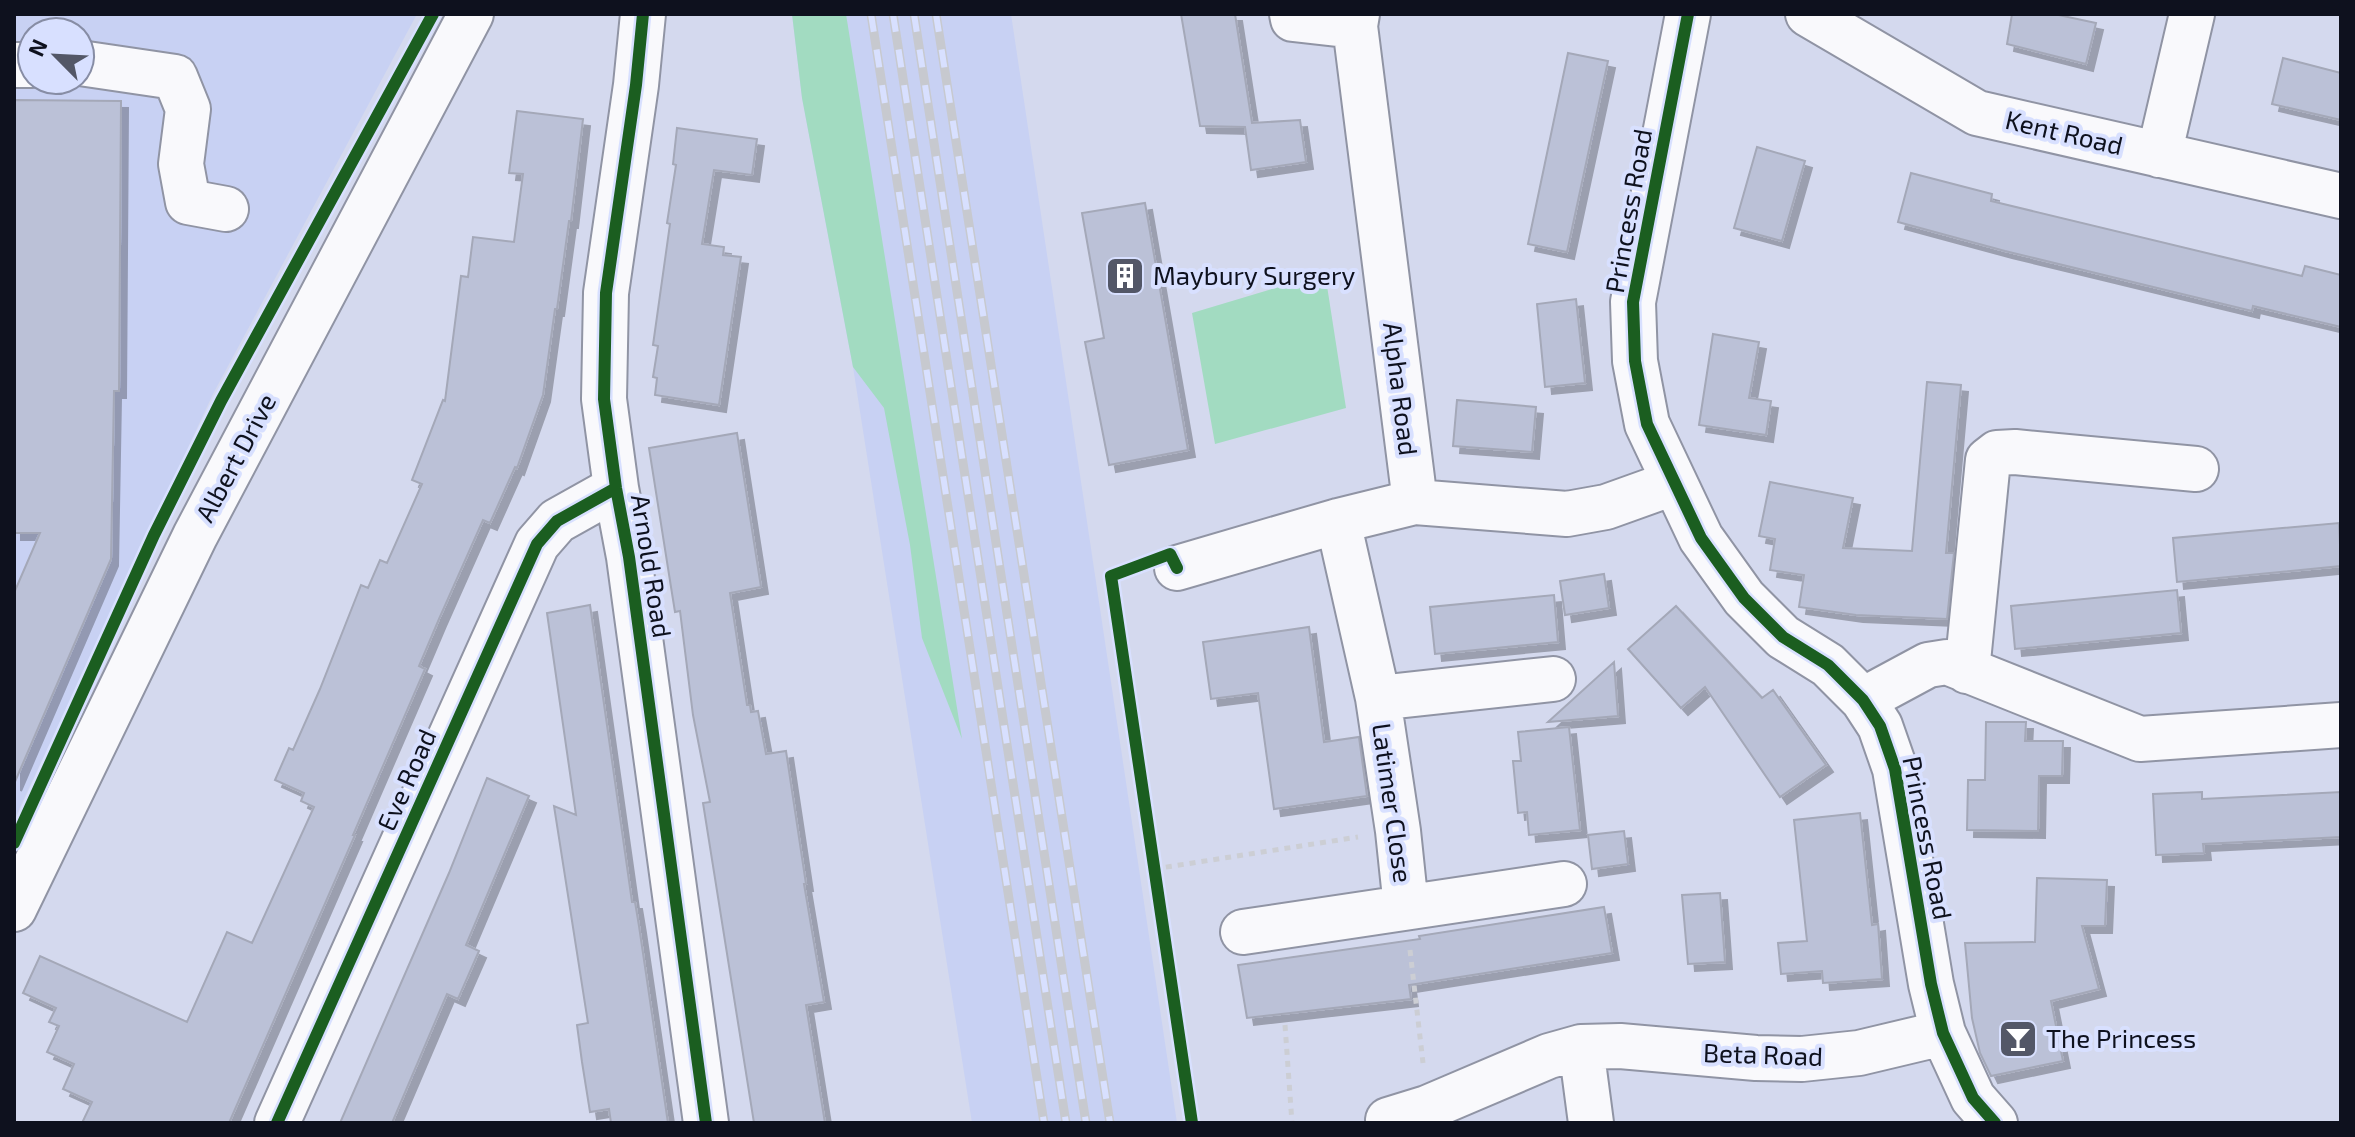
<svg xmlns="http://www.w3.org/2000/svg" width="2355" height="1137" font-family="'Exo 2',sans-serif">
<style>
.built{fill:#c8d1f3;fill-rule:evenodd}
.green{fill:#a2dbc1}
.building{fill:#bbc1d7;stroke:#a4a8b8;stroke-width:2;filter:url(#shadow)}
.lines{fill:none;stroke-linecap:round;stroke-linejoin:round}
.minor-casing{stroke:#9094a4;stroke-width:48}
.path{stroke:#ccced4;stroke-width:5;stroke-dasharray:6 6;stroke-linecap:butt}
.minor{stroke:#f9f9fc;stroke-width:44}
.rail-casing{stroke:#c7c9cf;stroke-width:9}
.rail{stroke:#d8e0ff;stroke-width:6;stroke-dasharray:18;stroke-linecap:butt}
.cycleway-casing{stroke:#d8e0ff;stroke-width:17}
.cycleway{stroke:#1b5e20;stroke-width:12}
.labels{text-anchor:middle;stroke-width:8;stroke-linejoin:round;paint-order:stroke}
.street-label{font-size:26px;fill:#0e111e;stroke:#d8e0ff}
.poi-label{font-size:26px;fill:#0e111e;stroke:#d8e0ff;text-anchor:start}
</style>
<defs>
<filter id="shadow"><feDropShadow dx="7" dy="7" stdDeviation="0" flood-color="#0004"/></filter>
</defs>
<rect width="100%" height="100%" fill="#d4d9ee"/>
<path class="built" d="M14,14H417L213,394L14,820ZM32,32H80V80H32Z
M792,14H1011L1177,1123H972L853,367L802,98Z"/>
<path class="green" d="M792,14H846L962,739L922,638L910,545L884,408L853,367L802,98Z
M1325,273L1346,408L1215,444L1192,313Z"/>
<path class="building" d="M1181,14H1235L1252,123L1300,120L1306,162L1251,170L1245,127L1200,126Z
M2012,14H2054L2096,23L2086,64L2007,44Z
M1568,53L1608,61L1567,252L1528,244Z
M2283,58L2341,73V120L2272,104Z
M14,100L121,101L119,391H114L111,559L14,784V593L40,533H14Z
M517,111L583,119L571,221H569L557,309H555L543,395L517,468L515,467L490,523L483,520L439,619L419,666L425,669L353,835H355L229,1123H82L92,1102L63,1089L74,1064L47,1052L59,1026L49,1022L56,1008L23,993L40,956L187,1022L227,932L252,943L314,807L301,801L304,793L275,780L289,748L293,750L320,689L361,585L368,588L380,560L387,563L422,484L412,480L443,400L445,401L461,276L468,277L473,237L514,242L523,174L509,173Z
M677,128L757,139L752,175L714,170L702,244L724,247L723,255L741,257L719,405L655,395L657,378L653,377L658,346L653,345L670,224L667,223L676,165L673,164Z
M1757,147L1805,161L1782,241L1734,228Z
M1911,173L1992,194L1991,201L2302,276L2305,266L2341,275V327L2253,306L2252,311L2005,251L1898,222Z
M1145,203L1188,450L1109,465L1085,342L1104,338L1082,213Z
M1576,299L1585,383L1545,387L1537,304Z
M1713,334L1759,342L1749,398L1771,401L1766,435L1699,425Z
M1927,382L1961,385L1946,553H1954L1947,619L1856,615L1799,607L1804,575L1770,570L1775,539L1759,536L1770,482L1853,498L1843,548L1912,551Z
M1457,400L1536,407L1532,452L1453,446Z
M737,433L761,587L730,593L747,705H750L751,712L758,711L766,754L786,751L806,884H804L824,1002L806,1005L825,1123H754L703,803L710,802L693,715L680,611L675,612L671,587L649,448Z
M2339,523L2341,566L2177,582L2173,538Z
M1604,574L1609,608L1565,615L1560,581Z
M2177,590L2181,633L2015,649L2011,606Z
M1554,595L1558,642L1435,654L1430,607Z
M590,605L632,902H635L639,926L668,1123H611L609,1109L590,1112L582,1062L577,1025L588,1023L554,806L576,815L547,613Z
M1676,606L1762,698L1773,690L1826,765L1780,797L1705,687L1681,708L1628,649Z
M1309,627L1324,742L1359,737L1367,796L1274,809L1258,693L1211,699L1203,642Z
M1614,662L1618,716L1548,722Z
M1986,722H2026L2025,741H2063L2062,776H2039L2038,831L1967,830L1968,780H1985Z
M1569,727L1580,830L1529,835L1527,812L1518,813L1513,761H1521L1518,732Z
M487,778L529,796L466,945L479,951L458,999L447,994L392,1123H340L449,873Z
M2202,792V799L2341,792V837L2203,844L2204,853L2156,855L2153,794Z
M1860,813L1872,925L1878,924L1882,979L1823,983L1822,971L1781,974L1778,943L1807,941L1794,820Z
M1624,831L1628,864L1592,869L1588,835Z
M2037,878L2107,880L2105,926H2082L2099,989L2051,1001L2063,1061L1991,1076L1980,1053L1972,1018L1965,943L2035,942Z
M1720,893L1725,962L1688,964L1682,895Z
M1604,907L1612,953L1409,985L1411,999L1247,1018L1238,965L1420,939L1419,936Z"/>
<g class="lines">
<defs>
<path id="minor" d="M643,14L636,85L606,293L604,399L616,488L629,557L706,1123
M1292,14L1293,19L1355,26
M1357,14L1355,26L1415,502
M1688,14L1633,302L1635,361L1647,424L1701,538L1744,598L1783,637L1828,665L1863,700L1880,726L1895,769L1931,984L1943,1033L1973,1098L1995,1123
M1808,14L1977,113L2341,196
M80,63L175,77L188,109L181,164L188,202L226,209
M14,65H32
M2159,155L2192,14
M1338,521L1378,698L1398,831L1406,907
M1177,568L1338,521L1415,502L1567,514L1606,507L1673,483
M1967,671L1988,460L1997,453L2015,452L2196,469
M1378,698L1553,679
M1863,700L1928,665L1947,662L2140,739L2341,725
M14,909L195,536L471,14
M1243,932L1564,884
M1581,1047L1591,1123
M1388,1120L1427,1108L1549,1056L1581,1047L1620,1046L1756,1058L1802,1059L1859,1053L1943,1033
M277,1123L537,544L557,521L616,488"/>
</defs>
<use href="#minor" class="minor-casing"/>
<path class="path" d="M1154,869L1358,837
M1410,950L1423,1063
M1285,1025L1292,1123"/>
<use href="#minor" class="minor"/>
<defs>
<path id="rail" d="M871,14L1044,1123
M893,14L1066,1123
M914,14L1086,1123
M936,14L1110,1123"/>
</defs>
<use href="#rail" class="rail-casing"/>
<use href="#rail" class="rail"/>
<defs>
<path id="cycleway" d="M643,14L636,85L606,293L604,399L616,488L629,557L706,1123
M1688,14L1633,302L1635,361L1647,424L1701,538L1744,598L1783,637L1828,665L1863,700L1880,726L1895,769L1931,984L1943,1033L1973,1098L1995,1123
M1177,568L1170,554L1111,576L1192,1123
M14,843L154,535L221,401L433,14
M277,1123L537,544L557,521L616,488"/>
</defs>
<use href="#cycleway" class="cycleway-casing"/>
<use href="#cycleway" class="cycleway"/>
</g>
<defs>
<symbol id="building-square" viewBox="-11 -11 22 22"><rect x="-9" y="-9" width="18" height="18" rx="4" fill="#535767" stroke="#d8e0ff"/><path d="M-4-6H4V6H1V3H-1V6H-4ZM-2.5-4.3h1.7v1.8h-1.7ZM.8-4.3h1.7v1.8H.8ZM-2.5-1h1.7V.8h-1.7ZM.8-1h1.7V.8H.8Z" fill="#fff"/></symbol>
<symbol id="bar-square" viewBox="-11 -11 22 22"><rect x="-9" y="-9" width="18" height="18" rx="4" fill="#535767" stroke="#d8e0ff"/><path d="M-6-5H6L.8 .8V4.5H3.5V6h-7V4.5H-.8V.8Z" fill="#fff"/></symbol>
</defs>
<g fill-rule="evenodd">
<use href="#building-square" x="1103" y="254" width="44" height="44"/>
<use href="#bar-square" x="1996" y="1017" width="44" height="44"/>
</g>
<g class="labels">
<g class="street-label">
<text transform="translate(2064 133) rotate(13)" y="9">Kent Road</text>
<text transform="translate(1629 211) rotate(-80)" y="9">Princess Road</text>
<text transform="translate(1400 389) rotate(83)" y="9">Alpha Road</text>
<text transform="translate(236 458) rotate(-62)" y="9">Albert Drive</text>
<text transform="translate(651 566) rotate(81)" y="9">Arnold Road</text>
<text transform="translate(407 780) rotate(-66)" y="9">Eve Road</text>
<text transform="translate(1392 803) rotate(82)" y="9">Latimer Close</text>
<text transform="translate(1927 838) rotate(79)" y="9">Princess Road</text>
<text transform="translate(1763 1055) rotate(2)" y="9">Beta Road</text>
</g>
<g class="poi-label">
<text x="1153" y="285">Maybury Surgery</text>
<text x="2046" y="1048">The Princess</text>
</g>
</g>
<rect width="2355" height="1137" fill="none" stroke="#0e111e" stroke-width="32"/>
<g transform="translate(56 56) rotate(294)"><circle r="38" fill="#d8e0ff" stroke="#878da5" stroke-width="2"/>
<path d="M0-6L14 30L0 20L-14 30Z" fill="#535767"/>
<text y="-12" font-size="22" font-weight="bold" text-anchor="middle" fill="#0e111e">N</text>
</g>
</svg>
